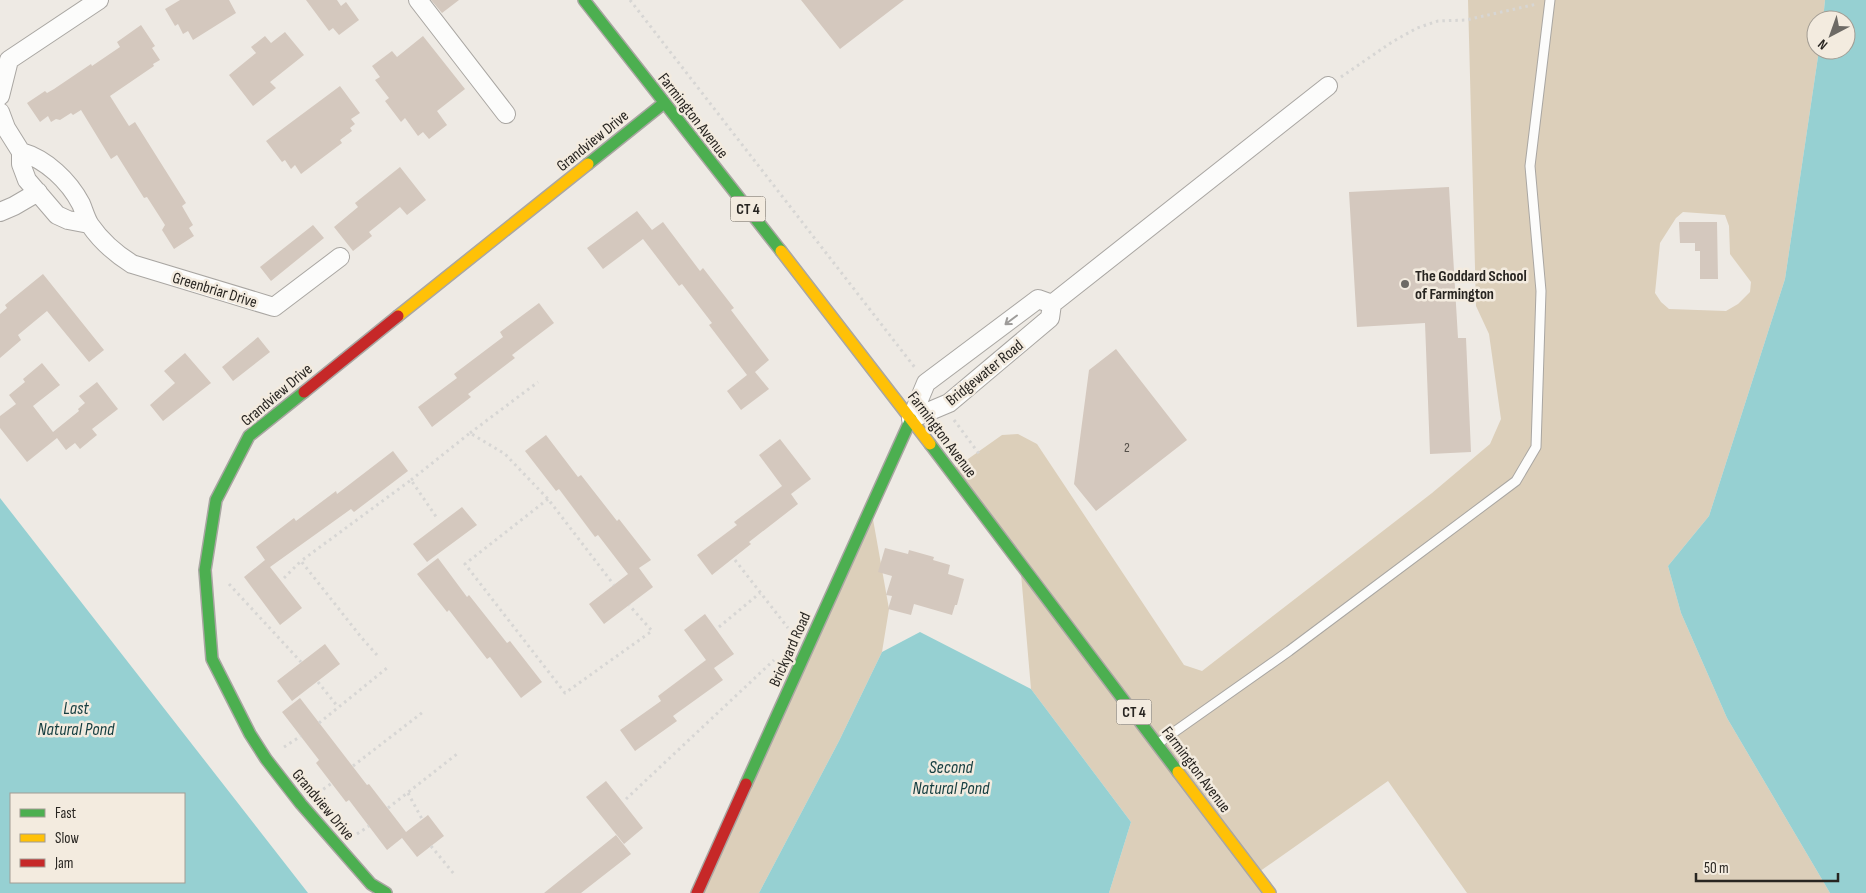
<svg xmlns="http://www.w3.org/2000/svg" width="1866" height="893" font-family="'Sofia Sans Condensed',sans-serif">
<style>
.green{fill:#dccfba;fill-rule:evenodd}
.water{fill:#96d0d2;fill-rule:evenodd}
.building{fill:#d4c8be}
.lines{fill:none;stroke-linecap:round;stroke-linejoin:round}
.lane-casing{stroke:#a9a6a2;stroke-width:11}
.street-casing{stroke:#a9a6a2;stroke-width:20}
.fast-casing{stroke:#a9a6a2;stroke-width:14}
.slow-casing{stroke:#a9a6a2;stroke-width:14}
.jam-casing{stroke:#a9a6a2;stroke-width:14}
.path{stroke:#d7d6d4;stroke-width:3;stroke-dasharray:2.5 4;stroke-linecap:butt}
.lane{stroke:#fcfcfb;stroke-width:9}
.street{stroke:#fcfcfb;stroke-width:18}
.fast{stroke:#4caf50;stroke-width:11}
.slow{stroke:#ffc107;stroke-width:11}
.jam{stroke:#c62828;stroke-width:11}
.oneway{stroke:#9d9b99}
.poi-dot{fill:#6d6a65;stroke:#f3ebdf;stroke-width:2}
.labels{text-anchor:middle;stroke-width:5;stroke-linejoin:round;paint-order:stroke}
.number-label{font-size:14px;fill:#534e48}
.shield{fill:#f3ebdf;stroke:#65605a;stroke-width:1}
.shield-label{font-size:15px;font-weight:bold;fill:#282521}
.street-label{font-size:16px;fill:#282521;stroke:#f3ebdf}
.poi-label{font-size:16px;font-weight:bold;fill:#282521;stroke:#f3ebdf;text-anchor:start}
.water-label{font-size:18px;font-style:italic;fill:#153e40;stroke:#f3ebdf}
</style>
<rect width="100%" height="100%" fill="#eeeae4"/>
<path class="green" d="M1468,0H1825L1823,20H1816V50H1819L1785,279L1709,516L1668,566L1681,613L1727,718L1830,893H1467L1388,781L1256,874L1270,893H1109L1131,822L1031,689L1020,562L951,471L1002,435L1018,434L1037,444L1184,665L1202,671L1432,493L1490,444L1501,419L1489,334L1476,306ZM1683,212L1725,215L1729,226L1730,254L1751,282L1750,292L1738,304L1726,311L1669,309L1661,302L1655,293L1660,243L1676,218Z
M871,508L889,609L882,652L839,741L759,893H697Z"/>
<path class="water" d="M1825,0H1866V893H1830L1727,718L1681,613L1668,566L1709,516L1785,279L1819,50H1846V20H1823Z
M0,498L308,893H0ZM184,794V882H11V794Z
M920,632L1031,689L1131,822L1109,893H759L839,741L882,652Z"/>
<path class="building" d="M180,0H229L236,13L193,40L188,31L183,34L178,24L175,26L165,9Z
M306,0H337L341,6L346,2L359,20L339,35L333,28L329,31Z
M431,0H459L442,13Z
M801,0H904L840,49Z
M141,25L155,46L152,48L160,60L153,64L154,66L110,96L129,126L135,122L186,203L182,206L193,225L189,228L194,236L174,249L162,230L165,225L147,197L144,198L117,155L111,159L81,110L73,115L71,113L60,120L56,119L51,122L48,116L40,122L27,103L45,91L47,93L54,89L91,64L92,66L120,47L117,42Z
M285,32L304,55L270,82L276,88L253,106L229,75L256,53L251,47L265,36L271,43Z
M423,36L465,89L437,111L447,125L429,139L423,132L418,136L405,118L401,122L385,101L389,98L375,80L380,77L372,66L392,51L397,57Z
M340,86L360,113L351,119L355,124L350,128L352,131L340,140L342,143L301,174L295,165L291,169L285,160L282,162L266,141Z
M400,167L426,200L407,215L400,207L369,232L372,236L353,251L334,227L358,207L355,203Z
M1449,187L1458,338H1466L1471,452L1430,454L1425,323L1357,327L1349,192Z
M637,211L652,230L663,222L700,271L703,268L734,308L731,310L769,360L755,372L769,389L741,410L727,391L747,375L709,325L712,323L682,284L679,286L643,239L603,269L587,248Z
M1679,222H1717L1718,279H1700V251H1695V243H1680Z
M313,225L324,238L271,281L260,267Z
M43,274L104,350L89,362L47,311L18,335L21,340L0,358V314L7,308L5,305Z
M539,303L554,323L512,355L515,358L468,394L471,397L432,427L418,407L457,378L454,374L503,337L500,332Z
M258,337L270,352L233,381L222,367Z
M1116,349L1187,440L1096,511L1074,484L1089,370Z
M185,353L211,383L163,421L150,405L175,383L164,371Z
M42,363L60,385L33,406L53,432L79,411L78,409L85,403L79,396L97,382L118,409L92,429L97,435L80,449L75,443L66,450L57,438L27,462L0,428V416L16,404L9,395L25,382L23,379Z
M546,435L578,477L581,475L617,521L619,519L651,560L639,568L653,587L604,624L589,604L628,574L598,535L595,537L559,489L556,491L525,451Z
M780,439L811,479L791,494L798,504L749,542L751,544L712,575L697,555L737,525L734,522L782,486L759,455Z
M393,451L408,471L354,512L351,509L270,567L302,608L280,625L244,577L265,560L256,547L294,518L296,521L336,491L337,494Z
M462,507L477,525L427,562L413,544Z
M885,548L908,554L909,550L934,557L933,560L950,565L948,574L964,579L957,605H955L952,615L914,604L911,615L888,609L892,596L886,595L892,576L878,572Z
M438,558L467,597L469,595L507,643L510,641L542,682L521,698L490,657L487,659L449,610L447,612L417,574Z
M705,614L734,654L714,668L723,680L673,716L677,721L635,751L620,730L661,701L658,696L706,660L684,630Z
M325,644L340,664L292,701L277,681Z
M300,698L367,785L369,784L406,832L428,815L444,836L417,857L402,838L387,850L349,800L346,802L316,763L319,760L282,712Z
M606,781L643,828L624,844L586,797Z
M616,835L631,854L581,893H544Z"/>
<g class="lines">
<defs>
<path id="lane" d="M1160,742L1289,651L1516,481L1536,447L1541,291L1530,166L1550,0"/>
<path id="street" d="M418,0L506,114
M0,96L9,60L99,0
M0,112L6,128L21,152V164L27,180L57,215L68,220L89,224
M21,152C46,159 69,181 81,204C84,211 86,219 90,225C101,241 116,254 132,264L274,307L340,257
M0,212L14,206L38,192
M911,419L949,403L1050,318L1052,304L1328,86
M911,419L926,383L1038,299L1052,304"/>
<path id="fast" d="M584,0L781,251
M588,164L664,103
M304,392L249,436L216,500L205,570L212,659L250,734L266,759L301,804L371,884L386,893
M930,444L1178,772
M746,784L911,419"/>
<path id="slow" d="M781,251L930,444
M398,316L588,164
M1178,772L1270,893"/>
<path id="jam" d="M304,392L398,316
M697,893L746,784"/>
</defs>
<use href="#lane" class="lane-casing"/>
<use href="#street" class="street-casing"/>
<use href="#fast" class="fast-casing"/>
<use href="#slow" class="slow-casing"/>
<use href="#jam" class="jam-casing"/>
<path class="path" d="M630,0L916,369
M1341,77L1392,42L1417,28L1438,21L1466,20L1537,4
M954,420L980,455
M470,433L538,382
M411,480L470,433L505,454L548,499L614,585
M548,499L465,564L565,693L652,631L629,605
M735,560L788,628
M284,578L301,561
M229,584L301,662
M719,627L760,593
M377,655L361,637L301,561L411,480L437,518
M318,682L338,707
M319,723L387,668
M284,747L301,736
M353,766L423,712
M318,793L332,783
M408,793L422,819
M626,799L774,660
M388,808L457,754
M357,834L369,826
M431,846L454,874"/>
<use href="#lane" class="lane"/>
<use href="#street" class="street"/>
<use href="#fast" class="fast"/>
<use href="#slow" class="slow"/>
<use href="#jam" class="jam"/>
</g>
<defs><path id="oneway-shaft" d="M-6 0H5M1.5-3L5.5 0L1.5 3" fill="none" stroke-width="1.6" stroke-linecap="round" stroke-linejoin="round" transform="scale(1.25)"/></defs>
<use class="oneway" href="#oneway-shaft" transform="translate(1011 320) rotate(143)"/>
<circle class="poi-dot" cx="1405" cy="284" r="5"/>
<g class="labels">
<g class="number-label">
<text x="1127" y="452">2</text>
</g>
<g class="shield">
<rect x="730.5" y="196.5" width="35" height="25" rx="4"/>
<rect x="1116.5" y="699.5" width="35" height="25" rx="4"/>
</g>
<g class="shield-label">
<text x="748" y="214">CT 4</text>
<text x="1134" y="717">CT 4</text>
</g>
<g class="street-label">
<text transform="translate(694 115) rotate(52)" y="6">Farmington Avenue</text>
<text transform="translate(592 140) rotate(-39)" y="6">Grandview Drive</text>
<text transform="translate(215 289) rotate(17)" y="6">Greenbriar Drive</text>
<text transform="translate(984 372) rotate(-39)" y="6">Bridgewater Road</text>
<text transform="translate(276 394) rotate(-40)" y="6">Grandview Drive</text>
<text transform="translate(943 434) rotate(53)" y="6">Farmington Avenue</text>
<text transform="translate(789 649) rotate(-66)" y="6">Brickyard Road</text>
<text transform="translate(1197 769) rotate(53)" y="6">Farmington Avenue</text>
<text transform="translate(324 804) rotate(50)" y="6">Grandview Drive</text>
</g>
<g class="poi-label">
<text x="1415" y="281">The Goddard School<tspan x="1415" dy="18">of Farmington</tspan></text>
</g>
<g class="water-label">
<text x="76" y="714">Last<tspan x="76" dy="21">Natural Pond</tspan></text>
<text x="951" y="773">Second<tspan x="951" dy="21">Natural Pond</tspan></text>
</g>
</g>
<rect x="10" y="793" width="175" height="90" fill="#f3ebdf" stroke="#a29c93"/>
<rect x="20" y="809" width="25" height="8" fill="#4caf50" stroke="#a29c93"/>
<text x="55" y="818" font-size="15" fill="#282521">Fast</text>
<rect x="20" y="834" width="25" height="8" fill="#ffc107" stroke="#a29c93"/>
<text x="55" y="843" font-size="15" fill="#282521">Slow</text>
<rect x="20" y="859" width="25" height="8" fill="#c62828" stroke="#a29c93"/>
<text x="55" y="868" font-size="15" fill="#282521">Jam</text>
<g transform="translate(1831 35) rotate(221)"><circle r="24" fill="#f3ebdf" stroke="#a29c93"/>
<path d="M0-4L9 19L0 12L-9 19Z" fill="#6d6a65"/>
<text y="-8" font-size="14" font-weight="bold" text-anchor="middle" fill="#282521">N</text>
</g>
<path d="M1696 873v8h142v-8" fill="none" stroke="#282521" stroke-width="2.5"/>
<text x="1704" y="873" font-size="15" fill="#282521" stroke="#f3ebdf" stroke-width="4" paint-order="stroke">50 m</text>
</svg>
